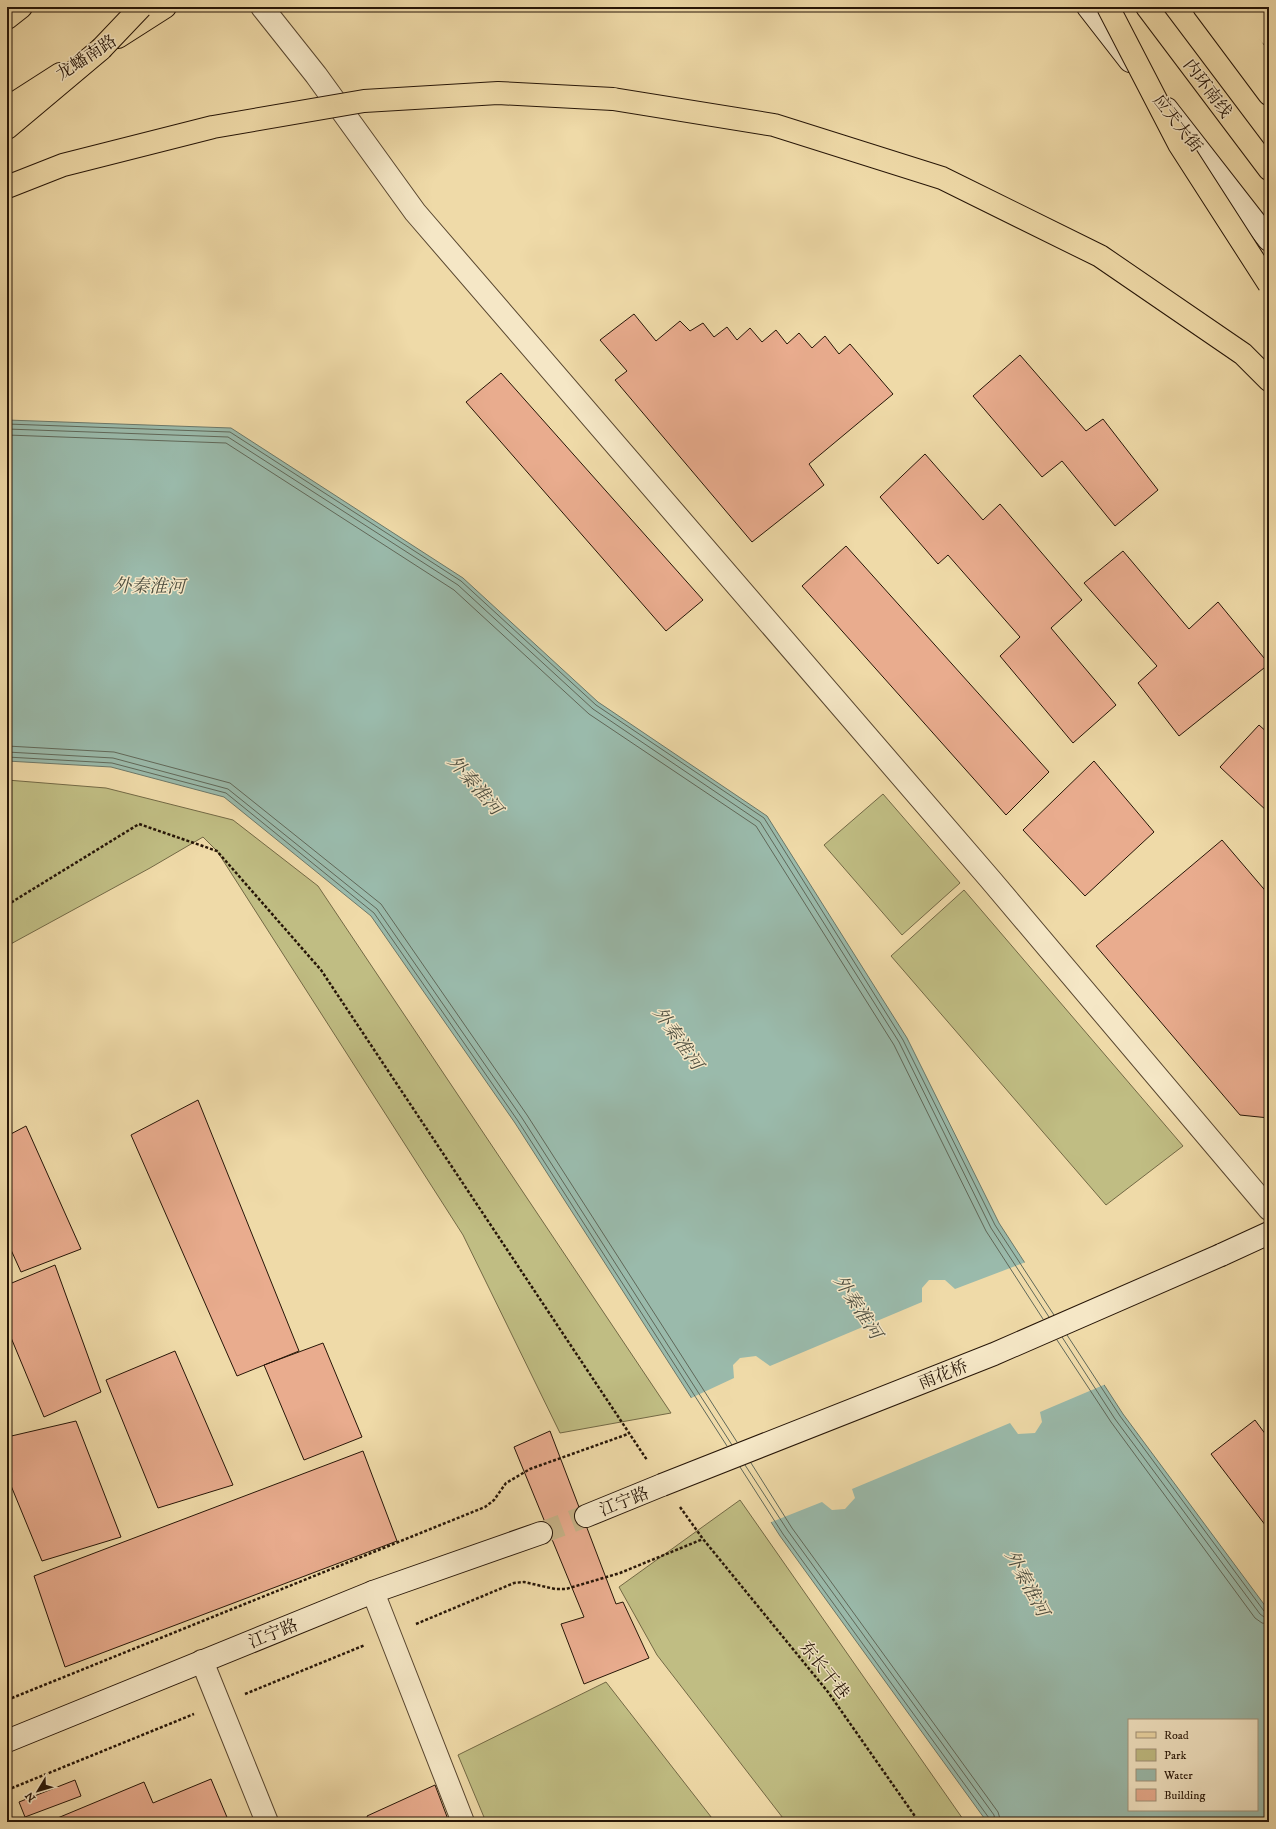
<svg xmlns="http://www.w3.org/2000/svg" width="1276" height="1829" font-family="'IM FELL DW Pica','Noto Serif SC',serif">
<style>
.green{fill:#c0bd83;stroke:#736945}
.water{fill:#9abaab;stroke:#6c7869;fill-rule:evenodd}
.pier{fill:#efdaa8}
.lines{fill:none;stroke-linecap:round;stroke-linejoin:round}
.shore{stroke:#606859;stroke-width:1}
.building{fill:#e9ac8e;stroke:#261507}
.secondary-tunnel{stroke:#c7b388;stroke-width:22;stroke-dasharray:22 11;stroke-linecap:butt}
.street-casing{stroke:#58462f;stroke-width:24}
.secondary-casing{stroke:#261507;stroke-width:24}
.primary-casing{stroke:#261507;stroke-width:24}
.highway-casing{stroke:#261507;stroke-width:24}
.path{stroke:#261507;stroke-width:2.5;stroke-dasharray:3 2;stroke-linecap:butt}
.street{stroke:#f5e7c6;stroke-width:22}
.secondary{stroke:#f5e7c6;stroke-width:22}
.primary{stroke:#efdaa8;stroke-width:22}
.highway{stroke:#efdaa8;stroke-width:22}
.secondary-bridge-casing{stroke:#261507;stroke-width:24;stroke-linecap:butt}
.highway-bridge-casing{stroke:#261507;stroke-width:24;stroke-linecap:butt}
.secondary-bridge{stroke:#f5e7c6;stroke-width:22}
.highway-bridge{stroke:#efdaa8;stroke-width:22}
.labels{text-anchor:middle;stroke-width:3;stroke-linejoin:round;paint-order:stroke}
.street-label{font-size:17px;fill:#261507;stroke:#f5e7c6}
.water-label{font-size:18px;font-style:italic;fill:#4f4f40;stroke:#f5e7c6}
</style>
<rect width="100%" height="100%" fill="#efdaa8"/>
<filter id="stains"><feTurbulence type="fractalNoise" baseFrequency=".005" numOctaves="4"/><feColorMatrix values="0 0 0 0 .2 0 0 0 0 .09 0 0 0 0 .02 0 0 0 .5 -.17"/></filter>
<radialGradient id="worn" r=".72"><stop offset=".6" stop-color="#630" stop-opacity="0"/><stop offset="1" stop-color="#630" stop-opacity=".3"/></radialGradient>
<path class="green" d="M7,780L106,788L233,820L318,886L671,1413L560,1433L463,1235L217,851L203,837L150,868L7,946Z
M883,794L960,883L902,935L824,845Z
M964,890L1183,1146L1106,1205L891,956Z
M740,1500L965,1822H786L657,1655L619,1587Z
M606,1682L715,1822H486L458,1755Z"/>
<path class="water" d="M7,420L231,428L463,578L598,702L767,816L907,1038L999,1223L1123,1414L1269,1611V1822H987L780,1536L515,1123L371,916L224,797L111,767L7,761ZM1129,1720H1257V1810H1129Z"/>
<path class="pier" d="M1026,1262L1106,1384L1040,1412L1042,1422L1035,1433L1018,1434L1010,1423L852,1489L855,1498L845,1509L832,1510L822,1502L769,1523L689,1399L734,1378L733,1365L740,1358L756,1356L770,1366L922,1302V1288L929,1280H945L955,1289Z"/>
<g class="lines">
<path class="shore" d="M7,424L230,432L461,581L596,705L764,818L903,1040L995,1225L1054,1315
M7,429L228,437L458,585L593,709L760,822L899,1042L991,1228L1049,1317
M7,435L226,443L454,590L589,714L756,826L894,1045L986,1231L1043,1319
M7,746L114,752L230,783L381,904L527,1115L737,1442
M7,752L113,758L228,789L377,909L522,1118L732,1445
M7,757L112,763L226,793L374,913L518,1121L727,1446
M1067,1335L1120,1416L1264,1611L1269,1613
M1062,1337L1115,1419L1260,1614L1264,1617L1269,1618
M1057,1340L1111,1422L1255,1618L1262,1623L1269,1624
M751,1463L792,1528L998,1812L1001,1822
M745,1465L788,1531L994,1815L995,1822
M740,1467L783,1534L989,1818L990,1822"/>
</g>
<path class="building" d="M634,314L656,341L680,321L690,331L703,323L714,337L727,327L737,340L750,328L762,342L776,330L787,344L799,333L812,348L825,336L839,354L850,344L893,394L809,464L824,485L752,542L615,380L627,371L600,340Z
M1020,355L1086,431L1103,419L1158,490L1115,526L1062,461L1042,477L973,396Z
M501,373L703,600L666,631L466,402Z
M925,454L983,520L1000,504L1082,600L1051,628L1116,705L1073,743L1000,656L1020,637L948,555L938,564L880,497Z
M846,546L1049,772L1006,815L802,586Z
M1123,551L1189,629L1218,602L1269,664L1179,736L1138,683L1157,666L1084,583Z
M1259,725L1269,734V813L1220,767Z
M1094,761L1154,832L1085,896L1023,830Z
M1222,840L1269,895V1118L1240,1115L1096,946Z
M198,1100L299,1351L237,1376L131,1135Z
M26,1126L81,1249L21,1272L7,1241V1136Z
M55,1265L101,1392L44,1417L7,1328V1285Z
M323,1343L362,1437L304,1460L264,1365Z
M175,1351L233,1485L158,1508L106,1380Z
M1255,1420L1269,1439V1530L1211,1454Z
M76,1421L121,1537L42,1561L7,1476V1437Z
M550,1431L616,1604L623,1602L649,1658L584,1684L561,1624L584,1617L514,1447Z
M363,1451L397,1541L65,1667L34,1576Z
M211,1779L229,1822H48L144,1782L153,1803Z
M75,1780L81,1796L25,1817L19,1802Z
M435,1785L449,1822H369L367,1816Z"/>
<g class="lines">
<path class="secondary-tunnel" d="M541,1533L586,1516"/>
<defs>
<path id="street" d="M262,7L316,75L415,212L990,879L1269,1209
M373,1592L463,1822
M202,1661L267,1822"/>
<path id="secondary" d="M1088,7L1130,61
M1167,109L1269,240
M1221,1255L1269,1233
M586,1516L662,1485
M7,1741L373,1592L541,1533"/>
<path id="primary" d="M1223,7L1269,71
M118,37L165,7
M7,108L60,74"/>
<path id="highway" d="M1147,7L1269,169
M1204,7L1269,94
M1246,7L1269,34
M7,18L21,7
M613,99L774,125L942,178L1100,256L1243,354L1269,380
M7,128L101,49"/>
</defs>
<use href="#street" class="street-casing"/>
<use href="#secondary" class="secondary-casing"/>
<use href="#primary" class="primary-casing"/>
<use href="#highway" class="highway-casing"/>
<path class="path" d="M7,905L139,824L217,851L321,970L647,1460
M680,1507L703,1539L828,1692L919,1822
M416,1624L514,1583L524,1582L555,1589H566L620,1573L703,1539
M245,1694L365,1645
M7,1700L485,1507L494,1500L506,1483L530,1469L628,1434
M7,1790L194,1714"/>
<use href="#street" class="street"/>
<use href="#secondary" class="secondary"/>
<use href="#primary" class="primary"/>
<use href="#highway" class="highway"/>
<defs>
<path id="secondary-bridge" d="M662,1485L994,1354L1221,1255"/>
<path id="highway-bridge" d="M1108,7L1179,144L1269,284
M101,49L141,7
M7,187L63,165L213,127L364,101L498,93L613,99"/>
</defs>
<use href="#secondary-bridge" class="secondary-bridge-casing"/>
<use href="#highway-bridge" class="highway-bridge-casing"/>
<use href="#secondary-bridge" class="secondary-bridge"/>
<use href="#highway-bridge" class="highway-bridge"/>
</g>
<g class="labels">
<g class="street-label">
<text transform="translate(86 57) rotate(-33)" y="6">龙蟠南路</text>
<text transform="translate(1208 88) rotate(53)" y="6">内环南线</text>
<text transform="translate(1178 123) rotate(52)" y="6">应天大街</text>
<text transform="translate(943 1374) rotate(-22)" y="6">雨花桥</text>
<text transform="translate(624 1501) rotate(-22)" y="6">江宁路</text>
<text transform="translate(273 1633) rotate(-22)" y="6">江宁路</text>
<text transform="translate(825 1670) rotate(52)" y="6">东长干巷</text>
</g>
<g class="water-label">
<text transform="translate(149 586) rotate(1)" y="6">外秦淮河</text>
<text transform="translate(475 785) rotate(49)" y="6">外秦淮河</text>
<text transform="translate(678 1038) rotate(55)" y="6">外秦淮河</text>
<text transform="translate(858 1307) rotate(57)" y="6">外秦淮河</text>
<text transform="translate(1027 1583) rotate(62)" y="6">外秦淮河</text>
</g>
</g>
<rect width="1276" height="1829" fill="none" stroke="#efdaa8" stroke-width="24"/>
<rect x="8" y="8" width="1260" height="1813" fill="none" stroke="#261507" stroke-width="2"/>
<rect x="12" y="12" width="1252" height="1805" fill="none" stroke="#261507"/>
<rect x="1128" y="1719" width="130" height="92" fill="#f5e7c6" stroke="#a2937a"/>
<rect x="1136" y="1732" width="20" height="6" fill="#efdaa8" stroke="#a2937a"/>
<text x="1164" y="1739" font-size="12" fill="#261507">Road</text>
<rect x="1136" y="1749" width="20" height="12" fill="#c0bd83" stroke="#a2937a"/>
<text x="1164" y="1759" font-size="12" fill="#261507">Park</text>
<rect x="1136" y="1769" width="20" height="12" fill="#9abaab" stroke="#a2937a"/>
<text x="1164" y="1779" font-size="12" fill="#261507">Water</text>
<rect x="1136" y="1789" width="20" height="12" fill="#e9ac8e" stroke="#a2937a"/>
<text x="1164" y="1799" font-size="12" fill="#261507">Building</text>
<g transform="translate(38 1791) rotate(232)" stroke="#f5e7c6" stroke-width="3" paint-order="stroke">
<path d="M0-3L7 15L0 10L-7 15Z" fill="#261507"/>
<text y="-6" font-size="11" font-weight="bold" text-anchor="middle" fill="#261507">N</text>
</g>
<rect width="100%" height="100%" filter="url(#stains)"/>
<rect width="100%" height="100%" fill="url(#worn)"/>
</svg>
